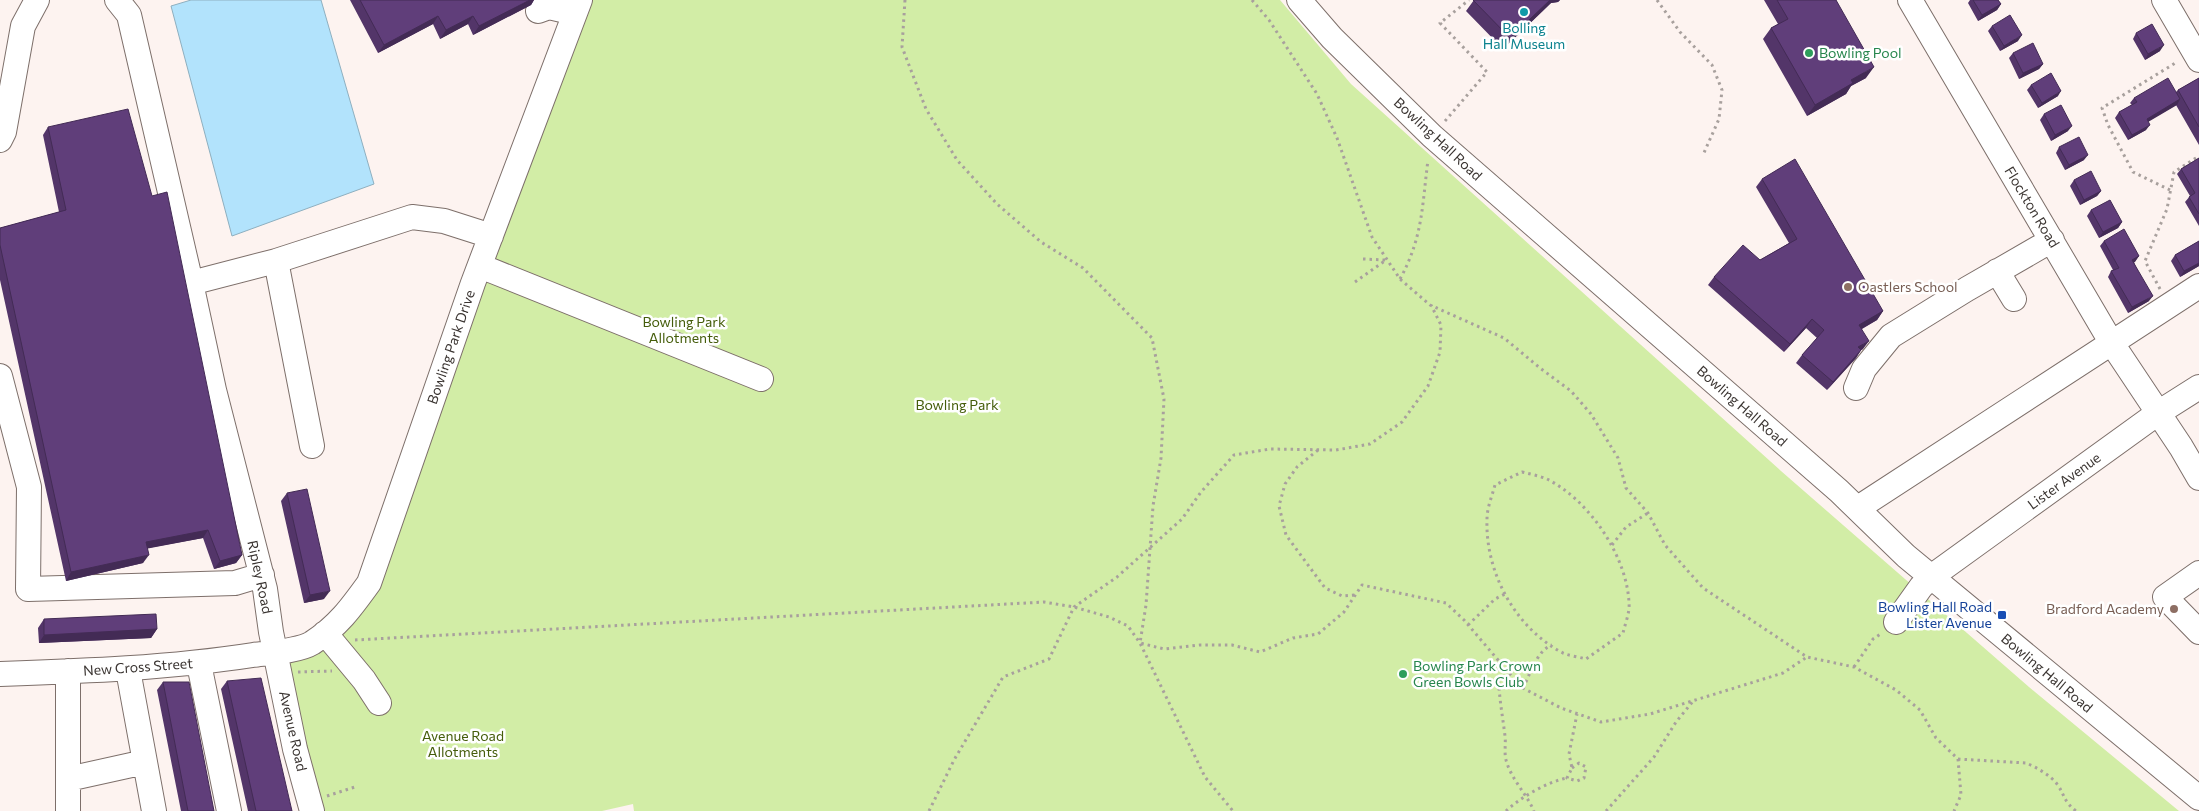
<svg xmlns="http://www.w3.org/2000/svg" width="2199" height="811" font-family="Commissioner,sans-serif">
<style>
.green{fill:#d2eda6}
.water{fill:#b2e3fc;stroke:#8eafbf}
.lines{fill:none;stroke-linecap:round;stroke-linejoin:round}
.minor-casing{stroke:#7d6f6a;stroke-width:26}
.path{stroke:#a8a09d;stroke-width:3;stroke-dasharray:2.5 4;stroke-linecap:butt}
.minor{stroke:#fff;stroke-width:24}
.wall{fill:#533569}
.shaded-wall{fill:#432b55}
.building{fill:#603e7a;stroke:#432b55}
.culture-dot{fill:#0f9aa8;stroke:#fff;stroke-width:2}
.leisure-dot{fill:#2e9e5b;stroke:#fff;stroke-width:2}
.education-dot{fill:#8d6e63;stroke:#fff;stroke-width:2}
.transit-dot{fill:#1a4fb4;stroke:#fff;stroke-width:2}
.labels{text-anchor:middle;stroke-width:5;stroke-linejoin:round;paint-order:stroke}
.culture-label{font-size:14px;fill:#0d838f;stroke:#fff}
.leisure-label{font-size:14px;fill:#27864d;stroke:#fff;text-anchor:start}
.street-label{font-size:14px;fill:#3b3532;stroke:#fff}
.education-label{font-size:14px;fill:#785e54;stroke:#fff;text-anchor:start}
.park-label{font-size:14px;fill:#455d0b;stroke:#fff}
.transit-label{font-size:14px;fill:#164399;stroke:#fff;text-anchor:end}
</style>
<rect width="100%" height="100%" fill="#fdf3f0"/>
<path class="green" d="M591,0H1280L1351,84L1781,471L2029,687L2179,811H634L633,804L602,811H312L276,652L343,619Z"/>
<path class="water" d="M191,0H321L374,184L232,236L171,6Z"/>
<g class="lines">
<defs>
<path id="minor" d="M117,0L129,15L191,283L276,261L412,217L444,221L491,236
M1299,0L1332,38L1432,136L1839,491L1906,556L2199,798
M1910,0L2111,342L2181,447L2199,478
M2164,0L2199,60
M538,11L549,7L575,13
M0,140L4,132L23,26L37,0
M276,261L312,446
M480,266L761,379
M1997,271L2014,299
M191,283L214,390L265,589L271,632L295,749L312,811
M0,376L29,487L28,589L235,583L262,575
M1856,388L1864,369L1891,336L1967,289L2052,240
M1858,508L2199,286
M2199,573L2165,597L2199,632
M1896,622L1921,587L1931,577L2158,413L2199,387
M325,633L364,680L379,703
M199,664L229,811
M128,670L154,811
M0,674C85,671 169,668 253,655C268,653 299,651 312,643C338,626 351,608 369,583L473,283L580,0
M68,779L145,762
M68,811V671"/>
</defs>
<use href="#minor" class="minor-casing"/>
<path class="path" d="M905,0L902,47L926,109L957,160L997,204L1041,242L1083,268L1152,338L1164,399L1161,458L1153,506L1146,605L1140,643L1164,649L1200,645H1232L1260,652L1293,638L1318,634L1344,612L1362,585L1446,603L1464,620L1521,687L1561,708L1601,722L1650,714L1783,673L1807,657
M1252,0L1269,20L1317,94L1337,138L1372,237L1400,279L1430,305L1504,338L1540,368L1571,391L1591,414L1618,458L1626,488L1648,513L1665,545L1703,588L1807,657L1854,667L1896,690L1920,710L1936,738L1958,759L1961,795L1954,811
M1657,0L1680,32L1712,65L1722,90L1719,119L1703,155
M1445,121L1487,72L1440,23L1469,0
M2170,190L2133,172L2108,125L2102,108L2177,62
M1363,259L1385,260
M1400,279C1423,237 1422,206 1428,160
M1355,282L1386,260
M2160,289L2145,261L2167,209L2174,172L2199,156
M1318,450L1297,467L1285,484L1279,506L1286,535L1325,588L1342,596L1355,595
M1522,472C1530,474 1540,476 1547,479C1589,500 1627,556 1629,603C1630,612 1625,624 1623,633L1586,659C1579,657 1570,656 1563,653C1515,628 1485,572 1487,519C1487,508 1492,496 1495,485Z
M1612,545L1626,527L1648,513
M1468,625L1495,599L1505,594
M355,640L1044,602L1074,607L1109,617L1128,626L1140,643L1205,777L1233,811
M1499,662C1497,688 1502,711 1505,736C1506,744 1504,752 1506,760C1511,779 1526,793 1534,811
M1854,667L1873,639L1882,633
M298,672L332,671
M1523,688C1530,675 1537,650 1552,645
M1958,759L2026,763C2036,767 2050,775 2057,784C2065,795 2063,801 2076,811
M1572,768L1579,763L1586,767L1584,778L1577,781L1567,778L1572,768L1569,754L1577,714
M327,796L355,787
M929,811L954,760L1003,677L1049,659L1074,607L1117,577L1182,519L1201,492L1234,455L1270,449L1336,450L1370,444L1402,422L1428,386L1440,352L1441,325L1431,305
M1506,811C1521,797 1547,782 1567,778
M1606,811L1654,757L1676,722L1694,700"/>
<use href="#minor" class="minor"/>
</g>
<path class="wall" d="M350,0H534L531,5L473,35L468,24L440,39L433,24L378,53Z
M1474,0H1560L1558,2L1551,3L1503,49L1466,11Z
M1764,0H1836L1866,78L1851,86L1846,94L1807,116L1763,39L1771,28L1778,24Z
M1970,0H1998L2001,4L1997,10L1978,21L1968,3Z
M1992,26L2018,41L2000,51L1988,31Z
M2136,33L2160,51L2145,60L2133,39Z
M2013,53L2043,64L2039,69L2019,79L2009,58Z
M2199,78V145L2176,105L2148,121L2146,130L2128,140L2115,118L2119,112L2132,105L2130,103L2134,98L2176,92L2178,90Z
M2031,85L2058,96L2038,108L2027,90Z
M2044,114L2068,131L2051,141L2040,120Z
M48,127L242,555L236,563L214,569L203,538L148,548L143,563L66,581L0,280V228L59,212L43,135Z
M2059,147L2084,160L2065,170L2056,153Z
M2199,158V226L2185,202L2190,196L2177,174L2181,169Z
M1762,179L1883,311L1877,320L1862,329L1863,349L1861,350L1856,358L1827,390L1796,363L1802,355L1817,338L1806,328L1784,352L1708,285L1714,277L1760,260L1789,243L1756,187Z
M2074,180L2101,191L2097,196L2080,205L2070,186Z
M2091,210L2122,222L2118,228L2099,238L2087,216Z
M2104,241L2139,256L2134,262L2149,301L2128,313L2108,277L2111,271L2113,270L2100,246Z
M2199,241V266L2180,277L2171,261L2175,255Z
M287,493L324,599L304,603L281,501Z
M44,619L157,629L151,638L39,643L38,628Z
M227,681L292,811H248L221,689Z
M163,682L214,811H181L157,690Z"/>
<path class="shaded-wall" d="M530,0H534L531,5L473,35L479,26Z
M1550,0H1560L1558,2L1551,3L1503,49L1510,38Z
M2001,4L1997,10L1978,21L1982,15Z
M438,16L433,24L378,53L384,45Z
M473,16L468,24L440,39L446,30Z
M2022,35L2018,41L2000,51L2004,46Z
M2164,45L2160,51L2145,60L2148,54Z
M2043,64L2039,69L2019,79L2023,73Z
M1874,67L1866,78L1851,86L1846,94L1807,116L1815,105L1851,80Z
M2061,91L2058,96L2038,108L2042,103Z
M2180,99L2177,105L2143,125L2147,119Z
M2150,125L2146,130L2128,140L2132,135Z
M2072,126L2068,131L2051,141L2055,135Z
M2088,155L2084,160L2065,170L2069,165Z
M2101,191L2097,196L2080,205L2084,200Z
M2122,222L2118,228L2099,238L2103,232Z
M2139,256L2135,262L2128,265L2132,260Z
M2199,263V266L2180,277L2184,271Z
M2153,296L2149,301L2128,313L2132,307Z
M1883,311L1877,320L1854,333L1859,325Z
M1812,319L1806,328L1784,352L1790,344Z
M1869,341L1863,349L1852,355L1858,347Z
M1861,350L1856,358L1827,390L1833,382Z
M208,530L203,538L140,550L146,542Z
M149,555L143,563L66,581L71,572Z
M242,555L236,563L214,569L220,561Z
M330,591L324,599L304,603L310,595Z
M157,629L151,638L39,643L44,635Z"/>
<path class="building" d="M360,0H530L479,26L473,16L446,30L438,16L384,45Z
M1473,0H1550L1510,38Z
M1777,0H1836L1874,67L1851,80L1853,83L1815,105L1771,28L1788,19Z
M1973,0H1998L2001,4L1982,15Z
M2010,15L2022,35L2004,46L1992,26Z
M2152,24L2164,45L2148,54L2136,33Z
M2033,43L2043,64L2023,73L2013,53Z
M2051,73L2061,91L2042,103L2031,85Z
M2168,78L2180,99L2147,119L2150,125L2132,135L2119,112L2137,102L2134,98Z
M2199,78V127L2178,90Z
M2061,105L2072,126L2055,135L2044,114Z
M128,109L152,196L167,192L242,555L220,561L208,530L146,542L149,555L71,572L0,245V228L66,210L48,127Z
M2079,137L2088,155L2069,165L2059,147Z
M2199,158V214L2189,197L2195,193L2181,169Z
M1795,159L1883,311L1859,325L1869,341L1858,347L1861,350L1833,382L1802,355L1824,330L1812,319L1790,344L1714,277L1743,245L1760,260L1797,239L1762,179Z
M2091,171L2101,191L2084,200L2074,180Z
M2110,200L2122,222L2103,232L2091,210Z
M2124,229L2139,256L2132,260L2153,296L2132,307L2111,271L2119,268L2104,241Z
M2199,241V263L2184,271L2175,255Z
M307,489L330,591L310,595L287,493Z
M156,614L157,629L44,635V619Z
M261,678L292,811H256L227,681Z
M163,682H189L214,811H188Z"/>
<circle class="culture-dot" cx="1524" cy="12" r="5"/>
<g class="leisure-dot">
<circle cx="1809" cy="53" r="5"/>
<circle cx="1403" cy="674" r="5"/>
</g>
<g class="education-dot">
<circle cx="1848" cy="287" r="5"/>
<circle cx="2174" cy="609" r="5"/>
</g>
<rect class="transit-dot" x="1997" y="610" width="10" height="10" rx="2.5"/>
<g class="labels">
<g class="culture-label">
<text x="1524" y="33">Bolling<tspan x="1524" dy="16">Hall Museum</tspan></text>
</g>
<g class="leisure-label">
<text x="1819" y="58">Bowling Pool</text>
<text x="1413" y="671">Bowling Park Crown<tspan x="1413" dy="16">Green Bowls Club</tspan></text>
</g>
<g class="street-label">
<text transform="translate(1438 139) rotate(43)" y="5">Bowling Hall Road</text>
<text transform="translate(2032 207) rotate(59)" y="5">Flockton Road</text>
<text transform="translate(451 347) rotate(-71)" y="5">Bowling Park Drive</text>
<text transform="translate(1742 406) rotate(41)" y="5">Bowling Hall Road</text>
<text transform="translate(2064 481) rotate(-36)" y="5">Lister Avenue</text>
<text transform="translate(260 577) rotate(78)" y="5">Ripley Road</text>
<text transform="translate(138 667) rotate(-4)" y="5">New Cross Street</text>
<text transform="translate(2047 673) rotate(40)" y="5">Bowling Hall Road</text>
<text transform="translate(293 731) rotate(77)" y="5">Avenue Road</text>
</g>
<g class="education-label">
<text x="1858" y="292">Oastlers School</text>
<text x="2164" y="614" text-anchor="end">Bradford Academy</text>
</g>
<g class="park-label">
<text x="684" y="327">Bowling Park<tspan x="684" dy="16">Allotments</tspan></text>
<text x="957" y="410">Bowling Park</text>
<text x="463" y="741">Avenue Road<tspan x="463" dy="16">Allotments</tspan></text>
</g>
<g class="transit-label">
<text x="1992" y="612">Bowling Hall Road<tspan x="1992" dy="16">Lister Avenue</tspan></text>
</g>
</g>
</svg>
